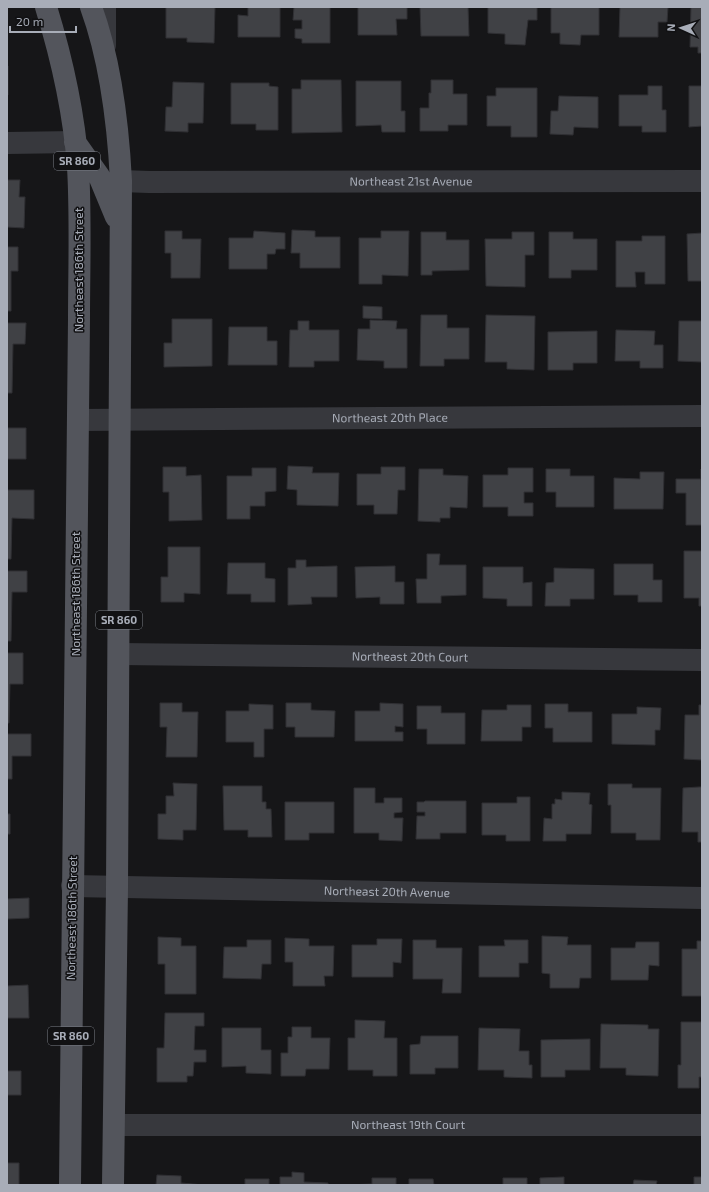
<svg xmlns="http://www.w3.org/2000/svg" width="709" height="1192" font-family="'Exo 2',sans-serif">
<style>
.building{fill:#404145;stroke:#303034}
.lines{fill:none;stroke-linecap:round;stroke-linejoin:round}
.minor{stroke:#37383d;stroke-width:22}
.major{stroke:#53555c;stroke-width:22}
.labels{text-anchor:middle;stroke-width:3;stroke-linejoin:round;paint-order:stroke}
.shield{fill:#111113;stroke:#7b7e86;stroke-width:1}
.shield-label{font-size:11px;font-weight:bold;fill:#a8adb8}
.street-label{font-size:12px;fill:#a8adb8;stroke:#111113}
</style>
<rect width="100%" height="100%" fill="#161618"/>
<path class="building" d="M166,7H215L214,43L187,42V38H166Z
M248,7H280V37H238V15L248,16Z
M294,7H330V43H302V39L295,38V29H302V20H293Z
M358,7H407V19H396L397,35H358Z
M420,7H468L469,36H421Z
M488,7H537V20H528L525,45L505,44V34L488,33Z
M551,7H599V35H581L580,45L560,44V33H551Z
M620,7H668L667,22H658V37H619Z
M691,7H702V53H698V47H690Z
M7,66H8V95H7Z
M301,80H341L342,132L292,133V89H301Z
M431,80H453V94H467V125H448V131H420V108H429V93H431Z
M356,81H401V111H405V132H382L381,125L356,126Z
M173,82L204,83L203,123H188V132L165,131L166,107H172Z
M231,83H269V86L278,87V130H256V124H231Z
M648,86H662V110H666V132H642V126H619V95H648Z
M689,86H702V126L689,127Z
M496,88H537V137H511V126H487V96H496Z
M559,96L598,97V128L574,127L573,135L550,134L551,111H558Z
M7,180H20L19,197H25L24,228L7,227Z
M292,230L315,231V237H340V268H300V253H291Z
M165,231H182V239H201L200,278H171V253H165Z
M254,231L285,233V249H276L275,254H267V269H229V238H253Z
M381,231H409L408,276L382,275V284H359V238H381Z
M421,232H446V240H469V270L432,271V275H421Z
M512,232H534V255H525V287L486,286L485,239H512Z
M549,232H573V239H597V270H571V278H549Z
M702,233V281H688L687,234Z
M642,236H665V284H645V272H635L636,287H616V241H642Z
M7,247H18V271H11V311H7Z
M363,306L382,307V319L363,318Z
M421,315H447V328H469V359H444V366H420Z
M486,315L535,316L534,370L507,369V362H485Z
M172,319H212V366L164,367V343H172Z
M370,320L397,321L396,329H407V368H384V361L357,360L358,329H370Z
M298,321H309V330H339V361H314V367H289L290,330H298Z
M679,321H702V362L678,361Z
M7,323H26L25,344H13L12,393H7Z
M229,327H267V341H277V365H228Z
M616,330L655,331L654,345H663V368H640V361H615Z
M597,331V363H573V370H548V332Z
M7,428H26V459H7Z
M288,466L313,467L312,473H339L338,506L297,505V490L287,489Z
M163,467H186V476L201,475L202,520L169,521V492H163Z
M381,467H405V490H398L397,514H374V505H357V474H381Z
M252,468H276V491L265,492V506H250V519H227V476H252Z
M508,468H533V492H524V503H533V516H508V507H483V475H508Z
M419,469H443V475L468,476L467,508L450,507V518H440V522L418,521Z
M546,469H570V476H594V507H556V492H546Z
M701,469L702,525H686V493H676V479H701Z
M640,472H664L663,509H614V478L640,479Z
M7,490H34V519L12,518L11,559H7Z
M168,547H200V594L184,593V602H161V577H168Z
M684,551H702V606H699V598H684Z
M427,554H440L439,565H466V595L441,596V603H417L416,579H427Z
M296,560H306V567L337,566V597H311L312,604L288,605V568H296Z
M228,563H265V578L275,579V602H251V594H227Z
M614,564H653V580H662V602H638V595H614Z
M395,566V582H404V604H380V597L356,598L355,567Z
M483,567H523V583L532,582V606H507V599L483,598Z
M554,568L594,569V599H570V606H545L546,583L554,582Z
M7,571H27V592H12L11,641H7Z
M7,653H23V684H10L9,723H7Z
M160,703H182V712H198L197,757H166L167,727H160Z
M286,703H311V710L335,711L334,737H295V727H286Z
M380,703L403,704V727L395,726V732H403V741H355V711H380Z
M249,704L273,705V729H264V757H254V742H226V711H249Z
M545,704H568V712H592V742H553V728H545Z
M507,705H531V727H522V741H481L482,710H507Z
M699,705H702V760L684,759L685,715H699Z
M417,706H441V713H465V744H427V729H417Z
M637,707L661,708L660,730H655V745L612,744V714H637Z
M7,734H31V756H12V779H7Z
M173,783L197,784L196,830H183V840L158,839V814H166V796H174Z
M608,784H632V788H661L660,840H636V833H611V805H608Z
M223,786H262V802H266V809H271L272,837H248V830H224Z
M699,787H702V842H698V832H682L683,788Z
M354,788H375V803H384V798H402V812L394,813V818H403L402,841L379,840V833H354Z
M562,792L590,793L589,804L592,805L591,834H566V841H543L544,818L552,819V804H555V799L562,800Z
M517,797H530V841H506V835H482V803H517Z
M425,801H466V833H440V839H416L417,816H425V812H417V802H424Z
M285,802H334V833H309V840H285Z
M7,814H10V834H7Z
M29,898V918L7,919V899Z
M542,936L568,937L567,945H591V978H580L579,988H550V974L542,973Z
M158,937L181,938V946H196V994H165V964H158Z
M285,938L309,939V946H334L333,976H324L325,986H293V962H285Z
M377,939H402L401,963L393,962V977H352V945H377Z
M247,940H271V964H262L261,979L223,978L224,947H247Z
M413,940H436V948H462L461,993H442L443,979H413Z
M504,940H528V963H519V977H479V946H505Z
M697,941H702V996H682V949H697Z
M636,942H659V966L649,965L648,980H611V948H635Z
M28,985L29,1018H7V986Z
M165,1013H204V1026H195L194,1050H206V1062H194L193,1076H187V1082H157V1048H164Z
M355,1020L385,1021L384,1038H397V1076H373V1070H348V1038H355Z
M681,1022H702V1077H699V1088H678V1065H681Z
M601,1024L648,1025V1029H659L658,1076L626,1075V1068H600Z
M292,1027H311V1038H330L329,1069H306L305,1076H281V1053H288V1037H292Z
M222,1028H261V1050H271V1074L246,1073V1066L222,1067Z
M479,1028L520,1029L519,1051H529V1065H532V1078L504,1077V1070H478Z
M421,1036H458V1068H435V1074H410V1045L420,1044Z
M590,1039V1070H565V1077H541V1040Z
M7,1071H21V1095H7Z
M7,1163H19V1185H7Z
M292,1172L304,1173V1182L328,1183V1185H280V1177H292Z
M157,1175L181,1176V1183L204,1185H156Z
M564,1177V1185H540V1178Z
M694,1177H702V1185H694Z
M372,1178H396V1185H347L372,1184Z
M503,1178H527V1185H479H503Z
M245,1179H269V1185H245Z
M409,1179H433L434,1185H409Z
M634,1180L657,1181L656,1185H633Z"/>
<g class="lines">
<g class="minor">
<path d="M105,45V7"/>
<path d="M7,143L75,142"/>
<path id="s1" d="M121,181L149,182L702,181"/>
<path id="s2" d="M78,420L702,416"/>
<path id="s3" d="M119,654L702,660"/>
<path id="s4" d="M72,886L702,898"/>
<path id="s5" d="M114,1125H702"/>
</g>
<path class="major" d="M46,7C62,59 74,113 78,167C81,218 79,269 79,319L70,1185
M91,7C111,62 118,122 121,181L117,888L113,1185
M75,142L99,176L116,217"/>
</g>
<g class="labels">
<g class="shield">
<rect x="54" y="152" width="46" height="18" rx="3"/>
<rect x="96" y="611" width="46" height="18" rx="3"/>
<rect x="48" y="1027" width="46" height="18" rx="3"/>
</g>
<g class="shield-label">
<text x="77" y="165">SR 860</text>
<text x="119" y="624">SR 860</text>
<text x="71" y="1040">SR 860</text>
</g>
<g class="street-label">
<text dy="4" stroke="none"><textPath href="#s1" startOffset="290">Northeast 21st Avenue</textPath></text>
<text transform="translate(79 270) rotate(-90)" y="4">Northeast 186th Street</text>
<text dy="4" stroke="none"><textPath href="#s2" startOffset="312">Northeast 20th Place</textPath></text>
<text transform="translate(76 594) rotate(-90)" y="4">Northeast 186th Street</text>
<text dy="4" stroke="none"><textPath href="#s3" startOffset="291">Northeast 20th Court</textPath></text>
<text dy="4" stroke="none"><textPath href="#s4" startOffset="315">Northeast 20th Avenue</textPath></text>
<text transform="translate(72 918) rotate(-89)" y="4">Northeast 186th Street</text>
<text dy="4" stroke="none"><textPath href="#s5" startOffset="294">Northeast 19th Court</textPath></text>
</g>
</g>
<rect width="709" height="1192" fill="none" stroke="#a8adb8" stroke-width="16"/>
<g transform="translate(681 28) rotate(273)" stroke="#111113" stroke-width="3" paint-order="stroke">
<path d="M0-3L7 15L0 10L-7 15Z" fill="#a8adb8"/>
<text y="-6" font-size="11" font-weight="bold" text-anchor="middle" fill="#a8adb8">N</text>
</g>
<path d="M10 26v6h66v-6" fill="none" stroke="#a8adb8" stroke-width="2"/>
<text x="16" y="26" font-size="12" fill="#a8adb8" stroke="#111113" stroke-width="3" paint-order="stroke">20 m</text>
</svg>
